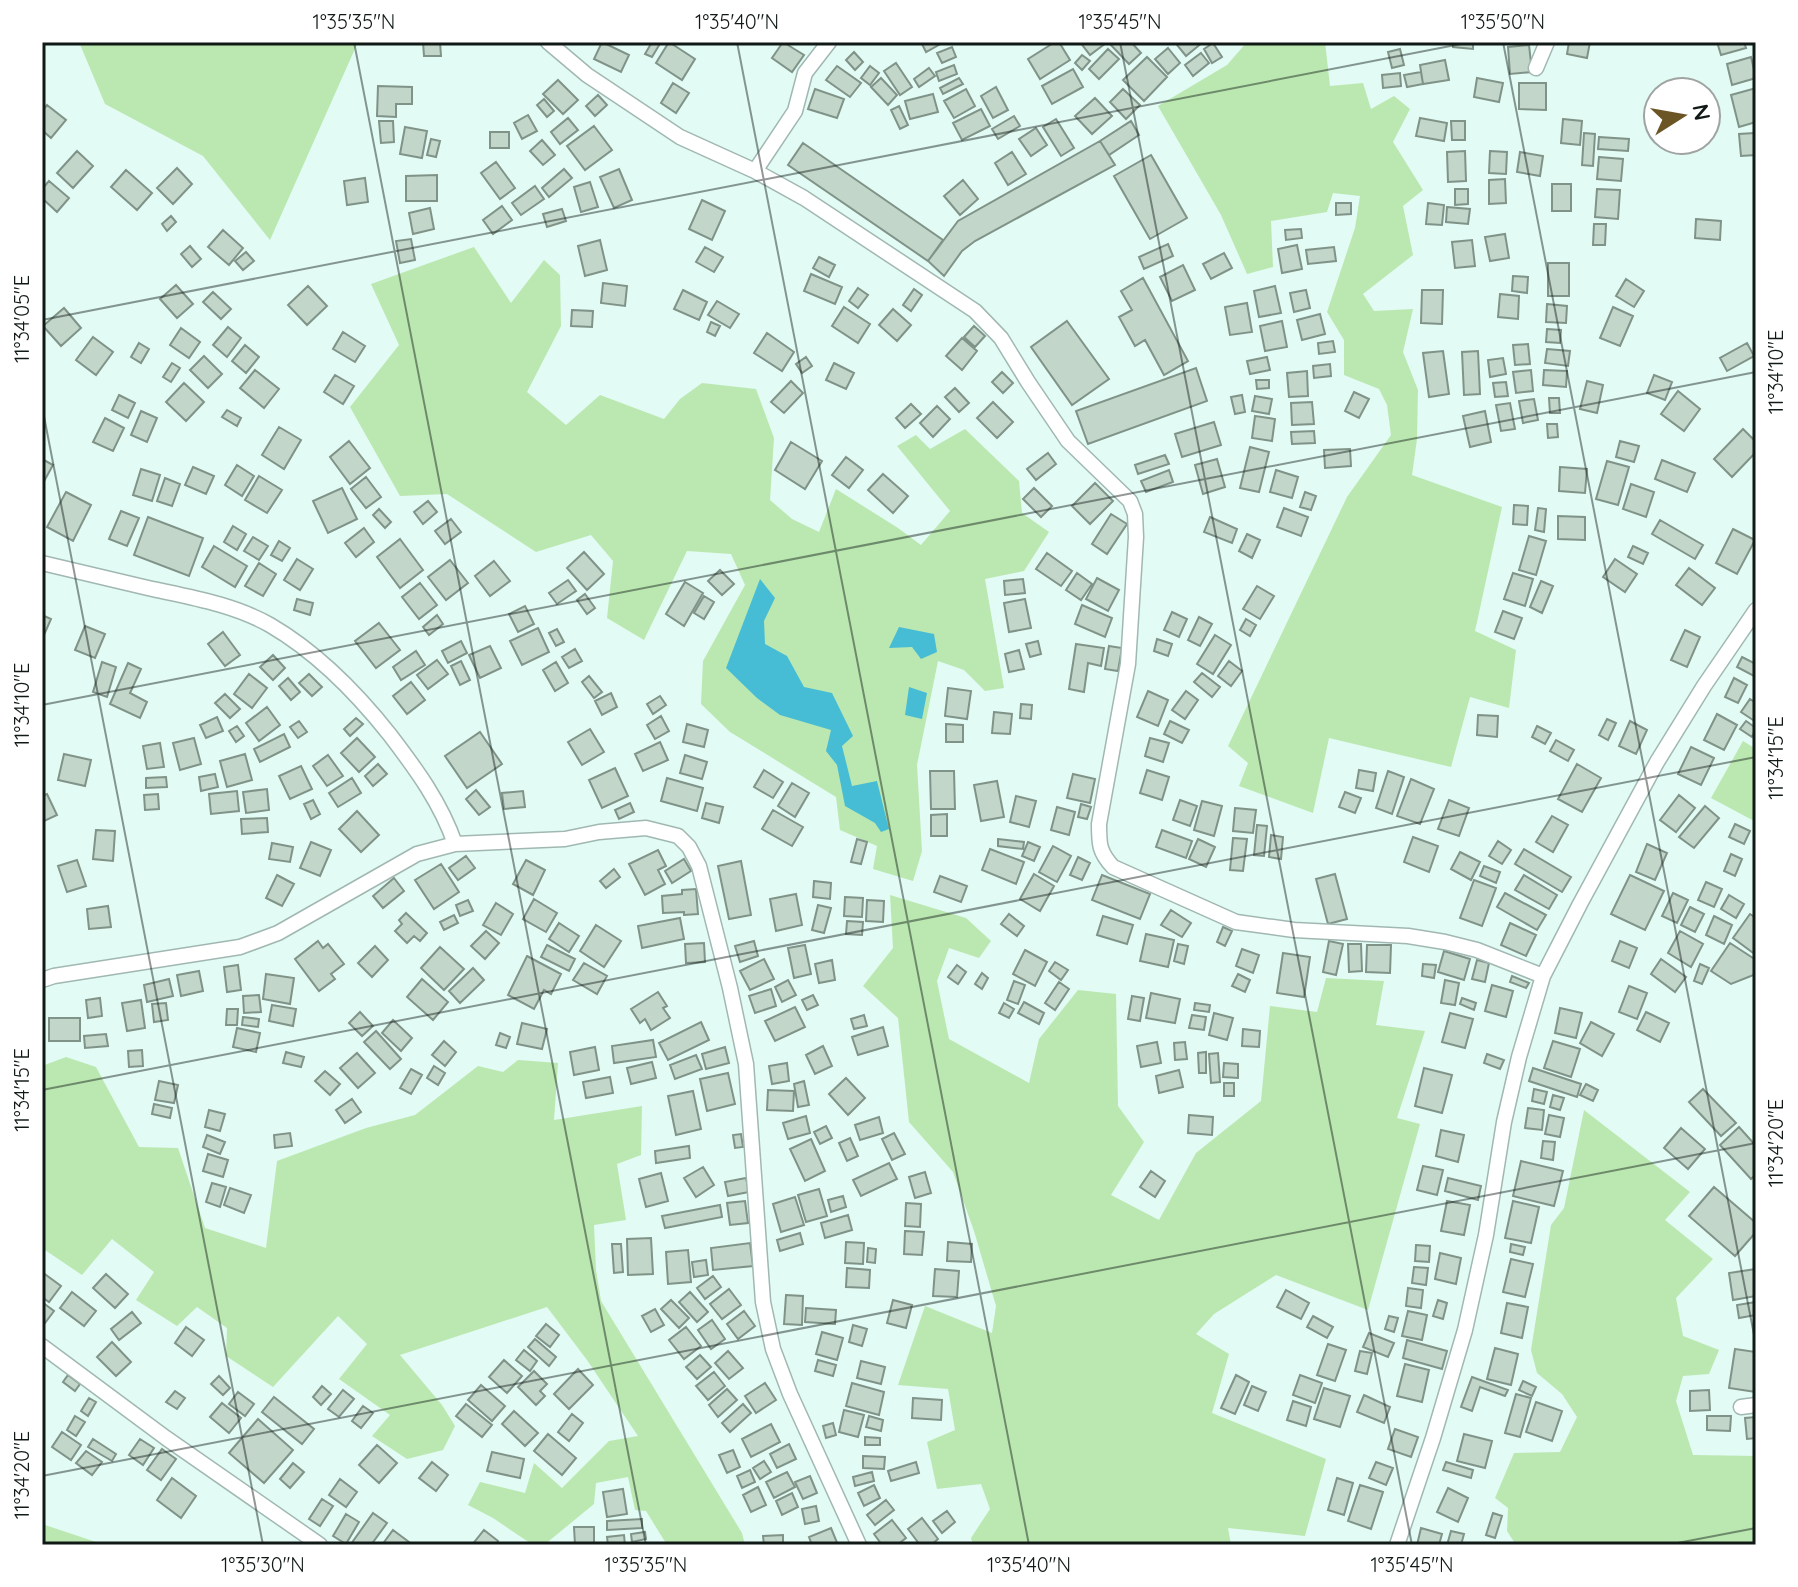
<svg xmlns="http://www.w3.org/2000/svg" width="1798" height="1587" font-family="Quicksand,sans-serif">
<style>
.green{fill:#bbe8b1}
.water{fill:#47bcd5}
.building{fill:#c2d6ca;stroke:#809388;stroke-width:2}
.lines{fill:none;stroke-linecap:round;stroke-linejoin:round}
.street-casing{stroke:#a1b8b2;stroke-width:17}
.street{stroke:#fff;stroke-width:14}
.ticks{fill:none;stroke:#101916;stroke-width:2;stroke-opacity:0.45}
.neatline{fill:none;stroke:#101916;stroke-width:3}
.ticks-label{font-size:20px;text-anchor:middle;fill:#101916}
</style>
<rect width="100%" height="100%" fill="#e2fbf4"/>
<path class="green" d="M79,42H358L270,240L203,156L105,104Z
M1247,42H1325L1330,86L1363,83L1371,109L1394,96L1410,109L1393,142L1423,190L1403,206L1413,255L1363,294L1374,311L1413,309L1403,352L1418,390L1417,439L1412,475L1502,507L1475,631L1516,650L1509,708L1470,697L1451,767L1329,738L1313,813L1239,786L1248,763L1228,746L1347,497L1391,435L1387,405L1379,389L1344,375V340L1327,312L1355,228L1360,196L1333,193L1327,212L1271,221L1273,267L1247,274L1221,215L1158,106L1227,65Z
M474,247L511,303L544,260L560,275L561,326L527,392L566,425L600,395L664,419L680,399L702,383L756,389L774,438L770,500L792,519L819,532L836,489L898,528L921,545L950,511L897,446L916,435L930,449L965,429L1019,481L1022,513L1049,532L1024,571L985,579L1004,688L985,691L964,670L938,661L917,765L922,851L913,881L873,869L877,846L840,830L836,797L730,732L701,704L703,661L745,585L731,554L687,551L644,640L607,618L613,561L591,535L536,552L447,494L400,496L350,407L399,345L371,284Z
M1743,741L1756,749V822L1711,798Z
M890,895L966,918L991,941L979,958L949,948L937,981L949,1039L1029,1083L1039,1039L1078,990L1116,994L1118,1106L1144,1142L1111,1195L1159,1220L1196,1153L1261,1101L1270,1006L1317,1012L1326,978L1384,981L1376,1025L1425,1031L1397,1118L1420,1124L1368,1310L1276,1275L1214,1314L1196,1334L1229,1354L1212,1413L1326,1459L1305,1536L1228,1528L1231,1545H973L971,1538L990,1509L981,1484L937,1489L927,1442L955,1430L948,1389L898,1385L925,1306L992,1333L996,1306L974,1231L953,1172L909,1122L898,1018L863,986L893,948Z
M66,1057L96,1067L139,1147L178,1148L205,1228L266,1248L277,1161L366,1128L415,1115L478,1066L503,1072L518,1060L558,1063L554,1120L642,1106L641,1155L617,1164L626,1220L594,1225L596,1270L601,1301L742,1533L745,1545H667L646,1511L635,1510L628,1477L596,1483L594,1504L544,1545H533L493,1518L468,1505L480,1482L525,1493L534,1463L562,1488L609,1441L638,1436L587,1360L547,1307L400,1355L442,1405L455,1426L443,1450L407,1459L372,1436L390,1415L339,1379L367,1344L338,1316L273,1387L226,1356L227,1328L197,1307L177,1326L136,1300L154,1272L112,1239L82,1275L42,1248V1066Z
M1584,1110L1690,1192L1665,1220L1713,1259L1676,1298L1683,1336L1719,1350L1709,1374L1683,1376L1676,1401L1693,1455L1756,1456V1545H1516L1507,1531L1508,1508L1495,1498L1514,1453L1560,1452L1577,1417L1562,1394L1537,1373L1531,1350L1551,1225L1564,1208Z
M42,1524L105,1545H42Z"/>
<path class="water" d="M760,579L775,598L764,621L765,644L787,656L804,687L832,693L853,736L842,746L852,786L877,781L889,829L881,832L875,823L845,806L837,765L826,751L831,730L780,715L757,698L726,668Z
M899,627L934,634L937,652L921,659L912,647L889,648Z
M909,687L927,693L922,719L905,715Z"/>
<path class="building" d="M423,42H440L441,56H424Z
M602,42L629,55L621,72L594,59Z
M652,42H661L652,57L645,54Z
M669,42L695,59L682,80L656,63Z
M783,42L804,55L792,72L772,58Z
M921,42H944L926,52Z
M1055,42H1059L1070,60L1040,79L1028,59Z
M1080,42H1106V43L1090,55Z
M1110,42H1131L1141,53L1129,64L1109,43Z
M1181,42H1203L1186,56L1177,45Z
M1453,42H1473V49L1453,47Z
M1569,42H1590L1587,58L1567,54Z
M1717,42H1744L1746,48L1721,55Z
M1213,43L1222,57L1212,63L1204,49Z
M1529,45L1532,72L1510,74L1508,47Z
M952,47L956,57L942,63L937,53Z
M1168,48L1180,63L1168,74L1155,59Z
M1108,49L1119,59L1099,79L1089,69Z
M1400,49L1404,65L1392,68L1388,52Z
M854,52L863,62L855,70L846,60Z
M1201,53L1209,63L1193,76L1185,65Z
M1082,55L1090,61L1082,70L1075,63Z
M1147,57L1167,77L1144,101L1123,80Z
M1751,57L1756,78L1732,85L1727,64Z
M1445,60L1449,80L1423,84L1420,65Z
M896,63L912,87L900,95L884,71Z
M954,65L957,74L939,81L936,72Z
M837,66L861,83L850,97L826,80Z
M870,66L879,73L870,85L861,78Z
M929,68L935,76L919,87L914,79Z
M1073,69L1083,87L1052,104L1042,86Z
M1421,72L1423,84L1407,87L1404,75Z
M1400,73L1401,86L1383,88L1382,75Z
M881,78L897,95L888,105L871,87Z
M959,78L963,84L943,94L940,88Z
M1477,78L1503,83L1499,102L1474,97Z
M558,80L578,100L563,114L543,94Z
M673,83L689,93L676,113L661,103Z
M1519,83H1546V110L1519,109Z
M378,86L412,87V104H396V117L377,116Z
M996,87L1008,110L993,118L981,96Z
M1756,88V122L1739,127L1731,95Z
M815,89L844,99L837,118L808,109Z
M966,89L975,106L954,118L944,101Z
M1123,89L1140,105L1126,119L1110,102Z
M933,94L938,112L910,119L905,101Z
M598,95L607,105L595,116L586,106Z
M1095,98L1112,116L1092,134L1075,116Z
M544,99L554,111L547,117L537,105Z
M47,105L66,120L51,138L42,130V111Z
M899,106L908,125L900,129L891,110Z
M981,109L990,126L962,140L953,123Z
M528,115L537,131L522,139L514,123Z
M1014,116L1020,126L998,139L992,129Z
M568,118L578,130L560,144L551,132Z
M1420,118L1447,123L1444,141L1416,136Z
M1056,119L1074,148L1061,156L1043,127Z
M1563,119L1582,121L1580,145L1561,143Z
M379,121H393L394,142L381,143Z
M1131,121L1139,135L1109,155L1100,141Z
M1451,121H1465V140H1452Z
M594,126L612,150L585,170L567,146Z
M405,127L427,131L422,158L400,154Z
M1036,128L1047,145L1031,156L1019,139Z
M490,132H509V148H490Z
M1584,133L1595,134L1593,166L1582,165Z
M1754,133L1756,155L1741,156L1739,134Z
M1599,137L1629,139L1628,151L1598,149Z
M431,139L440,141L436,157L427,155Z
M542,140L555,155L543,165L530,151Z
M1100,141L1115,165L975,241L962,251L944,276L928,261L958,221Z
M803,143L943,240L928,261L788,165Z
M77,151L93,166L73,188L57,173Z
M1465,151L1466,181L1448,182L1447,152Z
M1490,151L1507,152L1506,174L1489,173Z
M1012,152L1026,174L1008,185L995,163Z
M1520,152L1543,156L1540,176L1517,172Z
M1151,155L1187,218L1150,239L1114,176Z
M1599,157L1623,159L1621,181L1597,179Z
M496,162L515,188L500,199L481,173Z
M177,168L192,184L173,204L157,188Z
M564,169L572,178L549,197L542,188Z
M619,169L632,200L614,208L600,177Z
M126,170L152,193L137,210L111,187Z
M437,175V201H406V176Z
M365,178L368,202L347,205L344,181Z
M1505,179L1506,203L1489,204V180Z
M963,180L978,199L960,215L944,196Z
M49,181L69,198L57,212L42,198V189Z
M590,182L598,207L581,212L574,187Z
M1552,184H1571V211H1552Z
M535,186L544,199L521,215L512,203Z
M1455,189H1468V204L1455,205Z
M1597,189L1620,190L1618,219L1595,217Z
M702,200L725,211L712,240L689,229Z
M1336,203H1351V214L1336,215Z
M1428,203L1444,205L1442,225L1426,224Z
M502,206L512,220L493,234L483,220Z
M1447,207L1470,209L1468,224L1446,222Z
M430,208L434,229L413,234L409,213Z
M562,209L566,221L547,227L543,214Z
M171,216L176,222L167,231L162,224Z
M1696,219L1721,221L1720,240L1695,238Z
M1594,224H1606L1605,245H1593Z
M1301,229L1302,238L1286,240L1285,230Z
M223,230L243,248L229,265L208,247Z
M1505,234L1509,258L1490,261L1485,237Z
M411,239L415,260L400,263L396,241Z
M600,240L607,270L585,276L578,246Z
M1472,240L1475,266L1455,268L1452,242Z
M1168,244L1173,256L1144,269L1139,257Z
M1297,245L1302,269L1282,273L1278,249Z
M190,246L201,259L192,267L181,254Z
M705,247L723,257L714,272L696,262Z
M1334,247L1336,261L1308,264L1306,250Z
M246,252L254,261L243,270L235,261Z
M1224,253L1232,268L1211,279L1203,264Z
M819,257L835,265L829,277L813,268Z
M1548,263H1569V296H1548Z
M1183,265L1195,290L1172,301L1160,277Z
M811,274L842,287L835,304L804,291Z
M1513,276L1528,277L1527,293L1512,291Z
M1143,278L1188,361L1164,375L1145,340L1135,346L1119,317L1132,310L1121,291Z
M1626,279L1644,291L1634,307L1616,296Z
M603,283L627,286L625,306L601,303Z
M176,285L193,304L177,318L160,299Z
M308,286L327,306L307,325L288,305Z
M1275,286L1281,313L1259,317L1254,291Z
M858,288L868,295L858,308L849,301Z
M914,289L922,295L911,311L903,305Z
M683,290L707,302L699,320L674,309Z
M1306,290L1310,308L1294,312L1290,293Z
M1422,290H1443L1442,324L1421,323Z
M213,292L231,309L221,319L203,302Z
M1500,294L1519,296L1518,319L1498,317Z
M717,301L739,314L730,328L708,315Z
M1247,303L1252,332L1230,335L1225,307Z
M1547,304L1567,306L1566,323L1546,322Z
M844,307L870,324L858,343L832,326Z
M1613,307L1633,316L1620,346L1600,338Z
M64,308L81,328L61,346L43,326Z
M893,309L911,325L897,341L879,325Z
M572,310L593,311L592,327L571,326Z
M1320,314L1325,334L1302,340L1297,320Z
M1067,321L1109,379L1072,405L1031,347Z
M1282,321L1287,347L1265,351L1260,326Z
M711,322L720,326L715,336L707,332Z
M974,326L985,336L975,347L964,337Z
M228,327L241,338L227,357L213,345Z
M181,328L200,342L189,358L170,345Z
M1547,329L1561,330L1560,343L1546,342Z
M343,332L365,346L355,362L333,349Z
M767,333L794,352L782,371L754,353Z
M93,337L113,352L96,375L76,360Z
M962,338L977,351L962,370L946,356Z
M1333,341L1335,352L1319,354L1318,343Z
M139,343L149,349L141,363L131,357Z
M1747,343L1754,356L1727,371L1720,358Z
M1528,344L1530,364L1515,365L1513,345Z
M245,345L259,357L246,373L232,361Z
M1547,349L1570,351L1568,366L1545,363Z
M1443,351L1449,394L1429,397L1423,353Z
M1478,351L1480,394L1464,395L1462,352Z
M204,356L222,374L208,388L190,370Z
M806,357L812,366L802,373L796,364Z
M1267,357L1270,370L1250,374L1247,361Z
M1503,358L1506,374L1490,377L1488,360Z
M172,363L180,368L171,382L163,377Z
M834,363L854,373L846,389L826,380Z
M1330,364L1331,376L1314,378L1313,366Z
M1196,368L1207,401L1088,444L1076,411Z
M255,370L279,389L264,408L240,388Z
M1531,370L1533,391L1516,393L1513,372Z
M1544,370L1567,371L1566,387L1543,385Z
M1307,371L1308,396L1289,397L1287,373Z
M1002,372L1013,383L1003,393L992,382Z
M335,375L354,386L343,404L324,392Z
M1654,375L1672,382L1665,400L1647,393Z
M1256,380H1269V388L1257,389Z
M791,381L803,393L784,413L771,402Z
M1587,381L1603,385L1597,413L1580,409Z
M1506,382L1508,396L1495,397L1493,383Z
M184,383L204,402L186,421L166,402Z
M955,388L969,403L959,412L945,397Z
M1678,391L1700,409L1684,431L1661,414Z
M1354,392L1369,399L1359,418L1345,411Z
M119,395L135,403L128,418L112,410Z
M1242,395L1245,412L1235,414L1231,397Z
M1255,396L1272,399L1269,414L1252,411Z
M1549,398H1559L1560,413H1550Z
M1534,399L1538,420L1523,423L1519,401Z
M993,402L1013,422L997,438L977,418Z
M1312,402L1314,424L1292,425L1291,403Z
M1510,403L1515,429L1501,431L1496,405Z
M911,404L921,414L905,428L896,418Z
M937,406L950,419L933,437L920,423Z
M227,410L241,418L237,426L222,417Z
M141,411L157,418L147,442L131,435Z
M1485,411L1491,442L1470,447L1463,416Z
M1255,416L1275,419L1272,441L1252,438Z
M105,418L124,428L113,451L93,442Z
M1214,422L1221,445L1182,457L1175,434Z
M1547,424H1557L1558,437L1548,438Z
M279,427L301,440L284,469L262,455Z
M1743,429L1756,442V452L1732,477L1714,459Z
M1314,431L1315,443L1292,444L1291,432Z
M349,441L370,468L350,484L330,457Z
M1620,441L1639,446L1634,462L1616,457Z
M791,442L822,461L805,489L775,470Z
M1250,447L1269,452L1259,492L1240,488Z
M1350,449L1351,466L1325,468L1324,450Z
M1048,453L1056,464L1036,480L1027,469Z
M1165,455L1169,464L1138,474L1135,465Z
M846,457L863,470L849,488L832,475Z
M42,459L53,465L42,485Z
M1217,459L1225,487L1203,494L1195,465Z
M1662,460L1695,473L1687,492L1655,479Z
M1607,461L1629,467L1618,505L1596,499Z
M237,465L254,476L242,496L225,485Z
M193,467L214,476L206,494L185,485Z
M1560,467L1587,469L1585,493L1559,491Z
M141,469L160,475L152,501L133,495Z
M1169,470L1173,482L1146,492L1141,481Z
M1276,470L1298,477L1292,498L1270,492Z
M883,474L908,496L893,513L868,490Z
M259,476L282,490L267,513L245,500Z
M366,477L381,497L366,508L351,489Z
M165,478L180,484L172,506L157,501Z
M1095,483L1113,501L1090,524L1072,506Z
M1631,484L1654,492L1646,517L1623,509Z
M342,488L357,519L328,533L313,501Z
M1034,488L1052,506L1041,517L1023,499Z
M66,492L91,505L73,541L47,527Z
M1305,492L1316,496L1311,510L1300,507Z
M428,501L437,512L423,524L414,512Z
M1514,505L1528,506L1527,525L1513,524Z
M1284,508L1308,517L1301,536L1277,527Z
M1538,508L1546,509L1544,532L1535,530Z
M379,509L391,522L385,528L373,515Z
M121,511L139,518L127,546L109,539Z
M1111,514L1127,524L1107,554L1092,544Z
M1558,516L1585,517V540L1558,539Z
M148,517L203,538L189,576L134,555Z
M1210,517L1237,529L1232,543L1204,532Z
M451,519L461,532L445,544L435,531Z
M1660,520L1703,545L1695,559L1652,534Z
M233,526L246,534L237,550L224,542Z
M364,528L374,542L356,557L345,543Z
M1733,529L1755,540L1737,574L1716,563Z
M1247,534L1260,540L1252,558L1239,551Z
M1529,536L1546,541L1536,575L1519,570Z
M253,537L268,546L259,560L244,551Z
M400,539L423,570L400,588L377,557Z
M279,541L290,548L282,561L271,555Z
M214,546L247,566L235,587L202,567Z
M1633,546L1648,553L1643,564L1628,557Z
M584,552L604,574L587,590L567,568Z
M1047,553L1072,571L1061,586L1036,569Z
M297,559L313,569L300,590L284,580Z
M1615,559L1637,574L1625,592L1603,577Z
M450,560L468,583L446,600L428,577Z
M494,561L510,581L490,596L475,576Z
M259,563L276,574L263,596L245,586Z
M1689,568L1715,588L1702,605L1676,585Z
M720,570L734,584L722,595L708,581Z
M1077,573L1092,584L1081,600L1066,590Z
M1513,573L1533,579L1525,606L1504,599Z
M1097,578L1119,590L1108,611L1086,599Z
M1023,579L1025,593L1005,595L1004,581Z
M568,580L576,591L557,604L549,593Z
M1541,581L1553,586L1542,613L1530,607Z
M685,582L703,593L684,626L666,614Z
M420,583L437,605L419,619L402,597Z
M1257,586L1274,596L1260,619L1243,609Z
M585,594L595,608L587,614L577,600Z
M704,596L714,602L704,619L694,613Z
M297,599L313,603L310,615L294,610Z
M1025,599L1031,628L1009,632L1004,603Z
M1082,605L1112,618L1105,637L1075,624Z
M525,606L534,624L518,632L509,614Z
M1503,611L1522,618L1514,639L1495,632Z
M1172,612L1187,619L1179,637L1164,630Z
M42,615L51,619L44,635L42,634Z
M437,615L443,624L429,635L423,627Z
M1199,617L1212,624L1200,646L1188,640Z
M1246,619L1256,625L1250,636L1240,630Z
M379,623L400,650L376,668L355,641Z
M85,626L105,634L95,658L75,650Z
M538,628L549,652L522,665L510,641Z
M557,629L564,642L556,646L549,633Z
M1685,630L1700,637L1687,667L1671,660Z
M223,632L240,655L225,666L208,644Z
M1215,635L1231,645L1213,674L1197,664Z
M1157,639L1172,644L1168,656L1154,651Z
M461,641L467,653L448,663L442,651Z
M1038,641L1041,654L1030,657L1026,644Z
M1076,644L1104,648L1101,666L1088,663L1084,692L1069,689Z
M490,646L501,668L480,678L469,655Z
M1109,646L1122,648L1118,671L1105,669Z
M575,649L582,661L569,668L562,657Z
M1019,650L1024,669L1009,672L1005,654Z
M416,651L425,665L401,680L393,667Z
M273,655L285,668L273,680L260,667Z
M1742,657L1756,664L1754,676L1737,667Z
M437,660L448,674L428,689L417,675Z
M461,661L470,680L460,685L451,666Z
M1229,661L1242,671L1231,686L1218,676Z
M102,662L116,667L107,697L93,692Z
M556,662L568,683L555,691L543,670Z
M128,663L141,669L130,693L147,702L140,718L110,704Z
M1202,673L1220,687L1212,697L1194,682Z
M249,674L267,688L252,708L234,694Z
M309,674L322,687L312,696L299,683Z
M589,676L602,692L594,698L582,682Z
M288,678L300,692L291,700L279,686Z
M1734,678L1747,685L1738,703L1725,697Z
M411,682L425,700L407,714L393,696Z
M948,688L971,691L967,719L945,716Z
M1148,691L1168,700L1158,726L1137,717Z
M1186,691L1198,700L1185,719L1172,710Z
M611,693L617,707L602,715L595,701Z
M225,694L240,709L230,718L215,703Z
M660,696L666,705L653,714L647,704Z
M1750,699L1756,703V722L1741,712Z
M1021,704L1032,705L1031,719L1020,718Z
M267,707L280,725L259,741L246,723Z
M994,712L1012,714L1010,734L992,733Z
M1717,714L1737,725L1724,750L1704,740Z
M1478,715L1498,716L1497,737L1477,735Z
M661,716L669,731L655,739L647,725Z
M217,717L223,731L206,738L200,725Z
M356,718L363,724L350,736L344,729Z
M1607,719L1616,723L1608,740L1599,735Z
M299,721L307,732L298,738L290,727Z
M1170,721L1189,730L1182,743L1164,734Z
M1630,721L1647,730L1636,754L1619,746Z
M1746,721L1756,728L1752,737L1740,729Z
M687,724L708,730L704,747L683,742Z
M946,724L963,725V742H946Z
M237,726L244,736L236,742L229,731Z
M1537,726L1551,733L1545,744L1532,737Z
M590,729L604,752L582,765L568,742Z
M480,732L502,764L467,788L445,756Z
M284,734L290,747L260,762L254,749Z
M194,738L201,764L180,770L173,743Z
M357,738L375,757L359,772L341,753Z
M1150,738L1169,743L1163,762L1145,756Z
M1556,740L1574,750L1568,761L1550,751Z
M660,742L668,760L643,771L635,754Z
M160,743L164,767L147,769L143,746Z
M1691,747L1714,758L1701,785L1678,774Z
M64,754L91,760L85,786L58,780Z
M245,754L252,780L227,787L220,761Z
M328,755L343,776L327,786L313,766Z
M685,755L707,762L702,779L680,773Z
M378,764L387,774L373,786L365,776Z
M1577,764L1601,778L1582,812L1558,799Z
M301,766L312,789L290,799L279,776Z
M615,768L628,796L602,808L589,780Z
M764,770L783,782L773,798L754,787Z
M1147,770L1169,777L1162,800L1140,793Z
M1359,770L1376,773L1373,791L1356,788Z
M930,771H954L955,809H931Z
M1388,771L1404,777L1392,814L1376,808Z
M215,774L218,787L201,791L199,777Z
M1073,774L1095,779L1090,803L1067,798Z
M166,777L167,787L146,788V778Z
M352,778L361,793L338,807L329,793Z
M667,778L703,788L697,811L661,801Z
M1411,779L1434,789L1420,824L1397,816Z
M997,781L1004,817L981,821L974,785Z
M792,783L809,793L795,817L778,806Z
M267,789L269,810L246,813L243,792Z
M476,790L490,807L479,815L466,799Z
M237,791L239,811L211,814L209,794Z
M523,791L525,807L504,809L502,793Z
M1345,792L1361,798L1355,813L1339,807Z
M47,794L57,815L42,822V796Z
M158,794L159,809L145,810L144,795Z
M1679,795L1695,808L1676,832L1660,820Z
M1016,796L1036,801L1029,827L1010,822Z
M313,800L320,814L311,819L304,804Z
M1180,800L1197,806L1190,826L1173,820Z
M1449,800L1469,808L1459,836L1438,829Z
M1202,801L1222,806L1214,836L1194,830Z
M630,803L634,812L619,819L615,810Z
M706,803L723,807L719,823L702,818Z
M1081,804L1091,807L1087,819L1078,817Z
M1705,806L1719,818L1694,848L1679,837Z
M1057,807L1075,812L1069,835L1051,830Z
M1235,808L1256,810L1253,833L1233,831Z
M773,810L803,827L792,846L762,829Z
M357,811L379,835L361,852L339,829Z
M947,814V836H931V815Z
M1552,816L1568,825L1553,852L1536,842Z
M267,818L268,832L242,834L241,819Z
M1735,824L1750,831L1744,844L1729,837Z
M1257,825L1267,826L1264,856L1254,855Z
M96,830L115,831L113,861L93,859Z
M1162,830L1192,841L1186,858L1156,847Z
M1271,835L1283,837L1281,859L1269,857Z
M1413,837L1438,846L1429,872L1404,862Z
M1233,838L1247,839L1243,871L1230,870Z
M857,839L867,842L861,864L851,862Z
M998,839L1024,842L1023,849L998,846Z
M1198,839L1215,847L1206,867L1189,859Z
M1498,841L1511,850L1502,864L1489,856Z
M311,842L331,850L320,876L300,868Z
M1028,842L1040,847L1034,861L1022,856Z
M272,843L293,847L290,862L269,859Z
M1647,844L1667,853L1655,880L1636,872Z
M1053,846L1071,856L1057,882L1039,872Z
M990,849L1024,862L1016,884L982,870Z
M1524,849L1571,877L1562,892L1515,864Z
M658,850L666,866L658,870L665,884L645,895L629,864Z
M1460,852L1480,862L1471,880L1451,869Z
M1731,854L1742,859L1735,876L1724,871Z
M466,856L475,868L458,880L449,868Z
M1078,857L1090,863L1082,880L1070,875Z
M684,859L691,871L672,883L665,871Z
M77,860L86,886L67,892L58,866Z
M526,860L545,870L533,895L513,884Z
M741,861L751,915L729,919L718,866Z
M441,864L459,892L434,909L415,880Z
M1484,866L1500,872L1496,883L1480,876Z
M614,869L620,877L606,888L600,881Z
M1034,874L1054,886L1040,911L1020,899Z
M1335,874L1347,919L1328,924L1316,879Z
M277,875L294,884L282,906L266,898Z
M1102,875L1150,894L1140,919L1092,900Z
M1524,875L1557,895L1549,909L1515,890Z
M1630,875L1664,891L1645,930L1611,914Z
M940,876L967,886L961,902L934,892Z
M394,878L404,891L383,908L373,896Z
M1474,880L1496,888L1482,926L1460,918Z
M814,881L831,883L830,899L813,897Z
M1706,882L1722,889L1714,907L1698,900Z
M696,889L698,914L684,915V912L663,913L662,896L682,894V890Z
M1505,893L1546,915L1537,930L1497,907Z
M1673,893L1688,900L1677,923L1662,916Z
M796,894L802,925L776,931L770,899Z
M1729,895L1744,904L1736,918L1721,909Z
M845,897L863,898L862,917L844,916Z
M534,899L557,913L546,932L523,919Z
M468,900L473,911L460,916L456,905Z
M867,900L884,901L883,922L866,921Z
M496,903L513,914L501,935L483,925Z
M818,905L831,908L824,933L812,930Z
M108,906L111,927L89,929L87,909Z
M1690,907L1704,914L1695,932L1681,925Z
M1171,910L1191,923L1182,937L1161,925Z
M406,913L427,933L420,941L414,936L407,943L395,931L402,924L399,920Z
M1009,914L1024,926L1017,936L1001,924Z
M1750,914L1756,918V955L1733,938Z
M454,915L458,923L444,930L440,922Z
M1103,916L1133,925L1127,944L1097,935Z
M1714,916L1732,925L1724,944L1706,935Z
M680,918L684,939L642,948L638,926Z
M847,921L863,922L862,935L846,934Z
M559,923L579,936L569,952L549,939Z
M1510,923L1536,935L1526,956L1501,945Z
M596,925L621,941L604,967L580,951Z
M1223,927L1232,931L1225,946L1217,942Z
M486,931L499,943L485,959L471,946Z
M1680,931L1703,944L1691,967L1668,953Z
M1146,934L1174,940L1168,967L1140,961Z
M318,941L323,948L328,944L344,964L331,974L335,979L319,991L295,959Z
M754,941L758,956L740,962L735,946Z
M1329,941L1343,944L1336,975L1323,972Z
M1620,941L1637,948L1629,968L1612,961Z
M704,943L705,962L686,963L685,944Z
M1730,943L1756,960V974L1731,984L1711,971Z
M1178,944L1188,946L1184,964L1174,961Z
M1348,944H1361L1362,971L1349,972Z
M547,945L575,959L569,971L541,957Z
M805,945L811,974L794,978L788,948Z
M1367,945H1391L1390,973L1366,972Z
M375,946L388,960L372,977L358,963Z
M440,947L464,969L444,990L421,968Z
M1242,949L1259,955L1253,973L1236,966Z
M1025,950L1047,962L1035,986L1013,974Z
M1444,951L1470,959L1464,980L1438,972Z
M1283,953L1310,957L1304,997L1277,993Z
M527,956L561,974L551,994L544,990L534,1009L508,995Z
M764,959L774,979L750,990L740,971Z
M1661,959L1686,977L1675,992L1651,974Z
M832,960L835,980L819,983L815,964Z
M1477,960L1489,963L1485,982L1472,979Z
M1055,962L1068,970L1061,980L1049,971Z
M584,963L607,976L597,994L573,980Z
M1423,964L1436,965L1434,978L1422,976Z
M1700,964L1709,968L1702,984L1694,981Z
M238,965L241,990L227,992L224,967Z
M957,965L966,972L958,984L948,977Z
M473,968L484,980L460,1003L449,991Z
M199,971L203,991L181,996L177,975Z
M982,973L988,978L982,989L975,984Z
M266,974L294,978L290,1004L263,999Z
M1238,974L1250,980L1245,992L1232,986Z
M1512,976L1529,983L1526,988L1510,982Z
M169,979L173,996L147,1002L144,985Z
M422,979L448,1002L433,1020L407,997Z
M788,980L796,995L782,1002L775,987Z
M1445,980L1459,983L1455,1005L1441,1003Z
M1014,981L1025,985L1018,1004L1007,1000Z
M1059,982L1069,989L1055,1010L1045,1003Z
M1492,985L1513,991L1506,1017L1485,1011Z
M1629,986L1647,993L1637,1019L1619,1012Z
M771,989L776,1006L755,1013L749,996Z
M658,992L667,1006L663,1008L670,1018L651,1030L645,1019L640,1023L631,1009Z
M1151,993L1180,999L1175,1023L1146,1018Z
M259,995L261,1012L244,1013L243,996Z
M813,995L818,1005L807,1010L802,1000Z
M1132,996L1144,998L1140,1021L1128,1019Z
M100,998L102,1016L88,1018L86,1000Z
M1462,998L1476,1003L1474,1010L1460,1004Z
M141,1000L145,1028L127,1031L122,1003Z
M1024,1002L1044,1013L1039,1024L1018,1013Z
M166,1003L168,1020L154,1022L152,1004Z
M1004,1003L1014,1009L1009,1018L999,1013Z
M1195,1003L1210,1005L1209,1012L1194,1010Z
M272,1005L296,1009L293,1026L269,1021Z
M795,1007L805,1027L775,1041L765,1021Z
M1560,1008L1582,1013L1576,1038L1555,1033Z
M227,1009H238L237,1025H226Z
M360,1012L373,1026L362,1036L349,1023Z
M1646,1012L1669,1023L1660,1042L1637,1030Z
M1214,1013L1233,1018L1227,1040L1209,1035Z
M1450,1013L1473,1019L1465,1048L1442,1042Z
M864,1015L867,1026L854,1029L851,1019Z
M1192,1015L1206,1017L1204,1030L1189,1028Z
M243,1017L259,1019L258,1027L242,1025Z
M49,1018H80V1041H49Z
M393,1020L412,1038L401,1051L382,1033Z
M701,1022L709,1040L668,1060L659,1043Z
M1591,1022L1614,1034L1602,1056L1580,1043Z
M522,1023L547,1029L542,1049L517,1044Z
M883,1027L888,1046L858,1055L852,1037Z
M237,1028L260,1033L256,1052L233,1047Z
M1243,1029L1260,1031L1259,1047L1242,1046Z
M376,1031L401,1059L390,1069L364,1042Z
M500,1033L510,1037L506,1048L496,1045Z
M106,1034L108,1046L85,1048L84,1036Z
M653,1040L656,1057L614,1063L612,1046Z
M444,1041L456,1052L445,1066L432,1055Z
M1553,1041L1580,1049L1571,1077L1544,1068Z
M1157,1042L1161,1063L1141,1067L1137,1046Z
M1185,1042L1187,1059L1175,1060L1174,1043Z
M823,1046L832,1066L815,1074L806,1055Z
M595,1047L599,1070L574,1075L570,1052Z
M725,1047L729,1063L706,1069L702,1054Z
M142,1050L143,1066L129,1067L128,1051Z
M286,1052L304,1057L301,1067L283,1063Z
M1206,1052V1073H1199L1198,1053Z
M357,1053L375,1073L358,1088L340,1068Z
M1218,1053L1220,1082L1211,1083L1209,1054Z
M1487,1054L1504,1060L1500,1069L1484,1063Z
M696,1055L702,1069L675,1079L670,1065Z
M652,1062L656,1078L631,1084L627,1068Z
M787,1063L789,1081L772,1084L769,1066Z
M1224,1063L1238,1064V1078L1223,1077Z
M434,1066L445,1073L438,1085L427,1078Z
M1424,1068L1452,1075L1442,1113L1415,1106Z
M1533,1068L1581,1084L1577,1097L1529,1081Z
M411,1069L422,1075L411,1094L400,1088Z
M1179,1070L1183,1087L1159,1093L1156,1076Z
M325,1071L340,1084L330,1095L315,1081Z
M728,1073L735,1104L707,1111L700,1079Z
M610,1077L613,1093L586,1098L583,1082Z
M846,1078L865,1098L848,1115L829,1094Z
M159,1081L178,1085L174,1103L155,1100Z
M804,1081L809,1105L798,1107L794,1084Z
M1224,1083H1234V1096H1224Z
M1586,1084L1598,1090L1593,1101L1580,1095Z
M1534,1089L1547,1092L1544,1104L1532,1101Z
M1703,1089L1736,1123L1721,1136L1689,1102Z
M768,1090L794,1091L793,1111L767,1110Z
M693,1091L701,1129L676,1135L668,1096Z
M1553,1095L1564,1098L1560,1110L1550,1107Z
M352,1099L361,1112L345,1123L336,1110Z
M154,1104L172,1108L170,1118L152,1114Z
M1528,1108L1544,1110L1542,1130L1525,1128Z
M209,1110L225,1114L220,1131L205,1127Z
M1189,1115L1213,1117L1212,1135L1188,1133Z
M1549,1115L1564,1118L1560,1137L1545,1134Z
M806,1116L810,1133L788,1139L783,1123Z
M879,1117L883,1133L860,1140L855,1125Z
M826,1126L832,1138L820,1144L814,1132Z
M1739,1127L1756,1146V1174L1751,1179L1720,1145Z
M1681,1128L1705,1149L1688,1169L1664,1148Z
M1441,1130L1464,1135L1458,1162L1436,1156Z
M290,1133L292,1146L275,1148L274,1135Z
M894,1133L905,1154L892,1160L882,1139Z
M741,1134L743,1147L735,1148L733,1135Z
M207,1135L225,1142L220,1154L203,1147Z
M850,1138L858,1156L847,1161L839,1143Z
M811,1139L825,1171L805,1181L790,1149Z
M1543,1141L1555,1142L1553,1160L1541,1158Z
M689,1146L690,1158L656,1163L655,1151Z
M208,1154L228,1160L223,1177L203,1171Z
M1521,1161L1563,1171L1554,1206L1513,1196Z
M889,1163L897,1179L861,1196L853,1180Z
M1423,1166L1443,1170L1437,1195L1417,1190Z
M703,1167L714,1185L696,1197L684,1178Z
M1151,1171L1165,1181L1155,1197L1140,1187Z
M925,1172L931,1193L915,1198L909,1177Z
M661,1173L668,1201L646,1207L639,1179Z
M746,1178L749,1192L728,1196L725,1182Z
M1448,1178L1481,1186L1478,1200L1445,1191Z
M212,1183L226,1187L220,1207L206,1202Z
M1714,1187L1756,1223V1232L1735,1256L1689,1216Z
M230,1188L251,1195L244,1213L224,1205Z
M819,1189L827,1216L806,1222L798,1195Z
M843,1196L846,1207L831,1212L828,1200Z
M795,1197L804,1225L781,1232L773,1204Z
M745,1201L748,1223L730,1225L727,1203Z
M1447,1201L1470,1205L1464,1235L1441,1231Z
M1513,1201L1539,1207L1531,1243L1505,1238Z
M906,1203L921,1204L920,1227L905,1226Z
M720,1205L722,1217L665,1228L662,1216Z
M848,1215L852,1230L825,1238L821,1223Z
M905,1231L924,1232L922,1255L904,1254Z
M800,1233L803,1244L780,1251L777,1240Z
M651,1238L653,1274L628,1275L627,1239Z
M846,1242L864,1243L863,1264L845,1263Z
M948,1242L972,1244L971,1262L947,1261Z
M750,1243L753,1266L713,1270L711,1248Z
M612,1244H621L623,1272L614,1273Z
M1511,1244L1525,1247L1523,1255L1510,1252Z
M1416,1245L1430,1246L1429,1262L1415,1261Z
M868,1248L876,1249L875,1263L867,1262Z
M688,1250L691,1282L668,1284L666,1252Z
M1440,1253L1461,1258L1456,1284L1435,1279Z
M1511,1259L1533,1264L1525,1297L1503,1292Z
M706,1260L708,1275L694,1277L692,1262Z
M1414,1267L1428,1268L1426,1285L1412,1283Z
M847,1268L870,1270L869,1288L846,1287Z
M935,1269L959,1271L957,1297L933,1296Z
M1756,1269V1296L1733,1300L1729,1273Z
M42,1272L61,1286L49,1302L42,1297Z
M106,1274L128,1294L115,1308L93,1288Z
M713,1276L721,1287L705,1299L697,1288Z
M1408,1288L1423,1290L1421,1308L1406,1306Z
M729,1289L741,1305L722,1319L710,1304Z
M1286,1290L1309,1303L1301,1319L1277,1307Z
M72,1292L96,1311L84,1326L60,1308Z
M690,1292L708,1312L697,1322L679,1302Z
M786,1295L803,1296L802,1325L784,1324Z
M671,1300L689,1318L679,1328L661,1309Z
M893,1300L912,1305L906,1328L887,1323Z
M1438,1300L1447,1303L1443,1319L1433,1316Z
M42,1302L54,1311L42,1327Z
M1756,1302V1315L1739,1318L1737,1305Z
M1507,1303L1528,1307L1522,1338L1501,1333Z
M806,1308L836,1310L835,1324L805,1322Z
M655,1309L664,1325L651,1332L642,1316Z
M744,1311L755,1326L738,1339L727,1324Z
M1408,1311L1427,1315L1422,1340L1402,1336Z
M132,1312L141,1323L119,1340L111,1329Z
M1313,1316L1333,1327L1327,1338L1307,1327Z
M1389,1316L1398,1318L1394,1332L1385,1329Z
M712,1320L725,1339L711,1349L698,1330Z
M546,1324L559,1335L550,1347L536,1336Z
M853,1325L867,1329L862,1346L849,1342Z
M186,1327L204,1340L192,1356L175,1343Z
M686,1327L701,1346L684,1359L669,1340Z
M822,1332L843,1338L837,1360L816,1354Z
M1369,1333L1394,1343L1388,1357L1363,1347Z
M535,1339L556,1357L549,1366L528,1347Z
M1407,1340L1447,1351L1442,1369L1403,1358Z
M112,1342L131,1362L116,1376L97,1357Z
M1328,1344L1346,1350L1335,1381L1317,1375Z
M1495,1348L1518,1354L1511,1385L1487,1379Z
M1735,1349L1756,1352V1392L1729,1388Z
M524,1350L537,1361L530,1371L516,1360Z
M728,1351L743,1368L729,1379L715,1363Z
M1360,1351L1372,1353L1367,1374L1355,1371Z
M700,1355L711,1367L697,1379L686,1367Z
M504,1360L522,1376L507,1393L489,1377Z
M818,1360L836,1365L833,1376L815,1371Z
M861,1361L885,1367L881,1384L857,1378Z
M1405,1364L1429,1370L1422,1402L1397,1396Z
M578,1369L593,1385L569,1409L554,1394Z
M534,1371L547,1384L540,1391L545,1396L536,1405L518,1387Z
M714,1372L725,1386L708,1400L696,1386Z
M68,1375L80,1384L75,1391L63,1382Z
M1236,1375L1249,1382L1235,1414L1221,1408Z
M1300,1375L1322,1383L1315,1403L1293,1395Z
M219,1376L230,1388L223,1395L211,1384Z
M1472,1377L1508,1390L1505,1396L1480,1387L1472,1411L1461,1407Z
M1523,1381L1536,1387L1532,1396L1519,1390Z
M765,1383L776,1400L756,1413L745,1396Z
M852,1383L884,1392L879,1415L846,1406Z
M481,1385L505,1406L492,1421L468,1400Z
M322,1386L331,1394L321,1405L313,1397Z
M1252,1386L1266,1392L1258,1411L1244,1405Z
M1324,1388L1350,1396L1340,1427L1314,1419Z
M727,1389L737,1400L718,1417L709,1405Z
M343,1390L354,1399L339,1417L328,1409Z
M1709,1390L1710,1410L1690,1411V1391Z
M175,1391L185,1398L177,1409L166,1402Z
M238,1392L254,1404L245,1416L229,1404Z
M1516,1394L1531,1398L1520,1437L1505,1433Z
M1364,1395L1390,1407L1384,1423L1357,1412Z
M274,1397L314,1429L302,1444L262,1412Z
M89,1398L96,1402L88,1416L81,1411Z
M913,1398L942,1400L941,1420L912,1418Z
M1293,1401L1311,1407L1306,1426L1287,1420Z
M1536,1402L1562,1411L1552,1441L1526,1432Z
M222,1403L241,1418L229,1433L210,1417Z
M466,1404L492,1425L482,1437L456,1416Z
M743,1404L751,1413L730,1432L722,1423Z
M363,1406L373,1413L361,1428L352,1421Z
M844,1410L864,1415L858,1437L839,1432Z
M514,1411L538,1433L525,1446L502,1424Z
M572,1414L583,1423L569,1441L558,1432Z
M75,1416L85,1422L76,1436L67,1430Z
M869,1416L883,1420L881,1431L866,1427Z
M1707,1416H1731L1730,1431L1707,1430Z
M1756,1417V1438L1747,1439L1745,1418Z
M258,1419L293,1450L264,1483L229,1453Z
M833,1423L836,1435L826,1438L823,1426Z
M771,1424L780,1442L751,1457L742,1439Z
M1395,1429L1418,1437L1411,1457L1388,1449Z
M62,1432L81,1445L71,1460L52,1447Z
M548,1434L576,1458L562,1475L534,1451Z
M1464,1434L1492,1441L1485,1468L1457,1461Z
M865,1437L880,1438V1445H865Z
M93,1439L116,1454L112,1461L88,1447Z
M140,1439L154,1448L143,1465L129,1455Z
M789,1444L796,1459L777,1468L770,1454Z
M377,1445L397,1463L379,1483L359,1465Z
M162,1449L176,1459L161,1480L147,1470Z
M733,1450L740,1467L727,1473L719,1455Z
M86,1451L102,1462L92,1475L76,1463Z
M492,1452L524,1459L520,1478L487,1471Z
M863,1456L885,1457L884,1469L863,1468Z
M764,1461L771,1472L760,1479L753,1468Z
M432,1462L448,1475L436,1491L419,1478Z
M916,1462L919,1473L891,1481L888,1471Z
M1376,1462L1393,1468L1386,1485L1369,1478Z
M1446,1462L1473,1470L1471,1478L1443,1470Z
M293,1463L304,1472L290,1488L280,1479Z
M750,1470L755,1482L742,1488L737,1476Z
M787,1472L795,1487L774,1498L766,1482Z
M872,1472L874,1481L855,1486L853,1477Z
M810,1476L817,1493L803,1499L795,1482Z
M172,1478L196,1496L181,1518L157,1500Z
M1337,1478L1353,1483L1344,1515L1328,1510Z
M340,1479L357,1492L346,1507L329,1495Z
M874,1485L880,1498L864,1506L858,1493Z
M1360,1485L1383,1492L1371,1529L1348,1521Z
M758,1487L766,1505L751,1512L743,1495Z
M1448,1488L1468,1498L1458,1522L1437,1512Z
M623,1489L627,1514L607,1517L603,1492Z
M792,1493L798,1507L782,1515L776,1501Z
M322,1499L333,1506L320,1526L309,1519Z
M886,1500L894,1510L875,1525L867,1515Z
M816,1506L819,1521L805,1524L802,1509Z
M947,1511L955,1522L942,1533L933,1521Z
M373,1513L387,1523L371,1545H353L351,1544Z
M1493,1513L1502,1516L1495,1538L1486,1535Z
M346,1514L359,1522L346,1544L333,1536Z
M922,1518L938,1539L931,1545H920L908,1529Z
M642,1519V1528L607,1530V1521Z
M892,1520L906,1538L897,1545H882L874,1534Z
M574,1527H594V1545H575Z
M831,1528L838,1545H812L809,1537Z
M1421,1528L1442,1534L1439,1545H1417Z
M393,1530L413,1545H382Z
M484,1530L498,1541L496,1545H472Z
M1451,1531L1464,1534L1461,1545H1447Z
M645,1532L646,1539L632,1542L631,1534Z
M624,1535L625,1545H608L607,1537Z
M783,1535V1545H764L763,1536Z"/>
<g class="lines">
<defs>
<path id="street" d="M548,42L587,75L680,137L755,171L804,198L975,311L1001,338L1028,382L1068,441L1130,501L1135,514L1136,537L1128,664L1099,824C1099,844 1099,852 1113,867L1236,922L1294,930L1408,936L1445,942L1477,950L1543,976
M1536,68L1547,42
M755,171L795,111L805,73L829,42
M42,563C77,571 113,580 148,588C189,597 233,604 270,625C318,653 356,692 390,735C416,769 441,803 455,844
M42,980L54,976L240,947L278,933L417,854L455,844L565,839L599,832L646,828L678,836L689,847L699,866L730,988L746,1064L763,1302L773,1349L790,1394L859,1545
M42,1346L166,1438L320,1545
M1741,1407L1756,1405
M1397,1545L1433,1438L1465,1330L1486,1235L1504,1122L1519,1057L1543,976L1580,904L1657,762L1704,686L1756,610"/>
</defs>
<use href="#street" class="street-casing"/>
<use href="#street" class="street"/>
</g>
<path class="ticks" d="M354,42L646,1545M737,42L1029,1545M1120,42L1412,1545M1503,42L1756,1345M42,320L1471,42M42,406L263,1545M42,705L1756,372M42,1090L1756,757M42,1476L1756,1143M1667,1545L1756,1528"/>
<rect width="1798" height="1587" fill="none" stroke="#ffffff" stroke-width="88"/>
<g transform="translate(1682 116) rotate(79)"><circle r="38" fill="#ffffff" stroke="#9fa3a2" stroke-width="2"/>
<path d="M0-6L14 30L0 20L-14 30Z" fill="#6b5525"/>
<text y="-12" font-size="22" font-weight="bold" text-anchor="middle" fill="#101916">N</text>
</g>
<rect x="44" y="44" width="1710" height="1499" class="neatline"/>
<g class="ticks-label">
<text x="354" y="29">1°35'35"N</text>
<text x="737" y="29">1°35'40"N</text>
<text x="1120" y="29">1°35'45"N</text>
<text x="1503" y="29">1°35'50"N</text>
<text transform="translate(22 319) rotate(-90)" y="7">11°34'05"E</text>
<text transform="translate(1776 372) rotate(-90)" y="7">11°34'10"E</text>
<text transform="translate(22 705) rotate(-90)" y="7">11°34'10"E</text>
<text transform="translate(1776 758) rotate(-90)" y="7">11°34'15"E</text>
<text transform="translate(22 1090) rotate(-90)" y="7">11°34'15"E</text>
<text transform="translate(1776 1143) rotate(-90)" y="7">11°34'20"E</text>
<text transform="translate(22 1475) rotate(-90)" y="7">11°34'20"E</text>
<text x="263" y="1572">1°35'30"N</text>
<text x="646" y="1572">1°35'35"N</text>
<text x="1029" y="1572">1°35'40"N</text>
<text x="1412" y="1572">1°35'45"N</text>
</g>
</svg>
